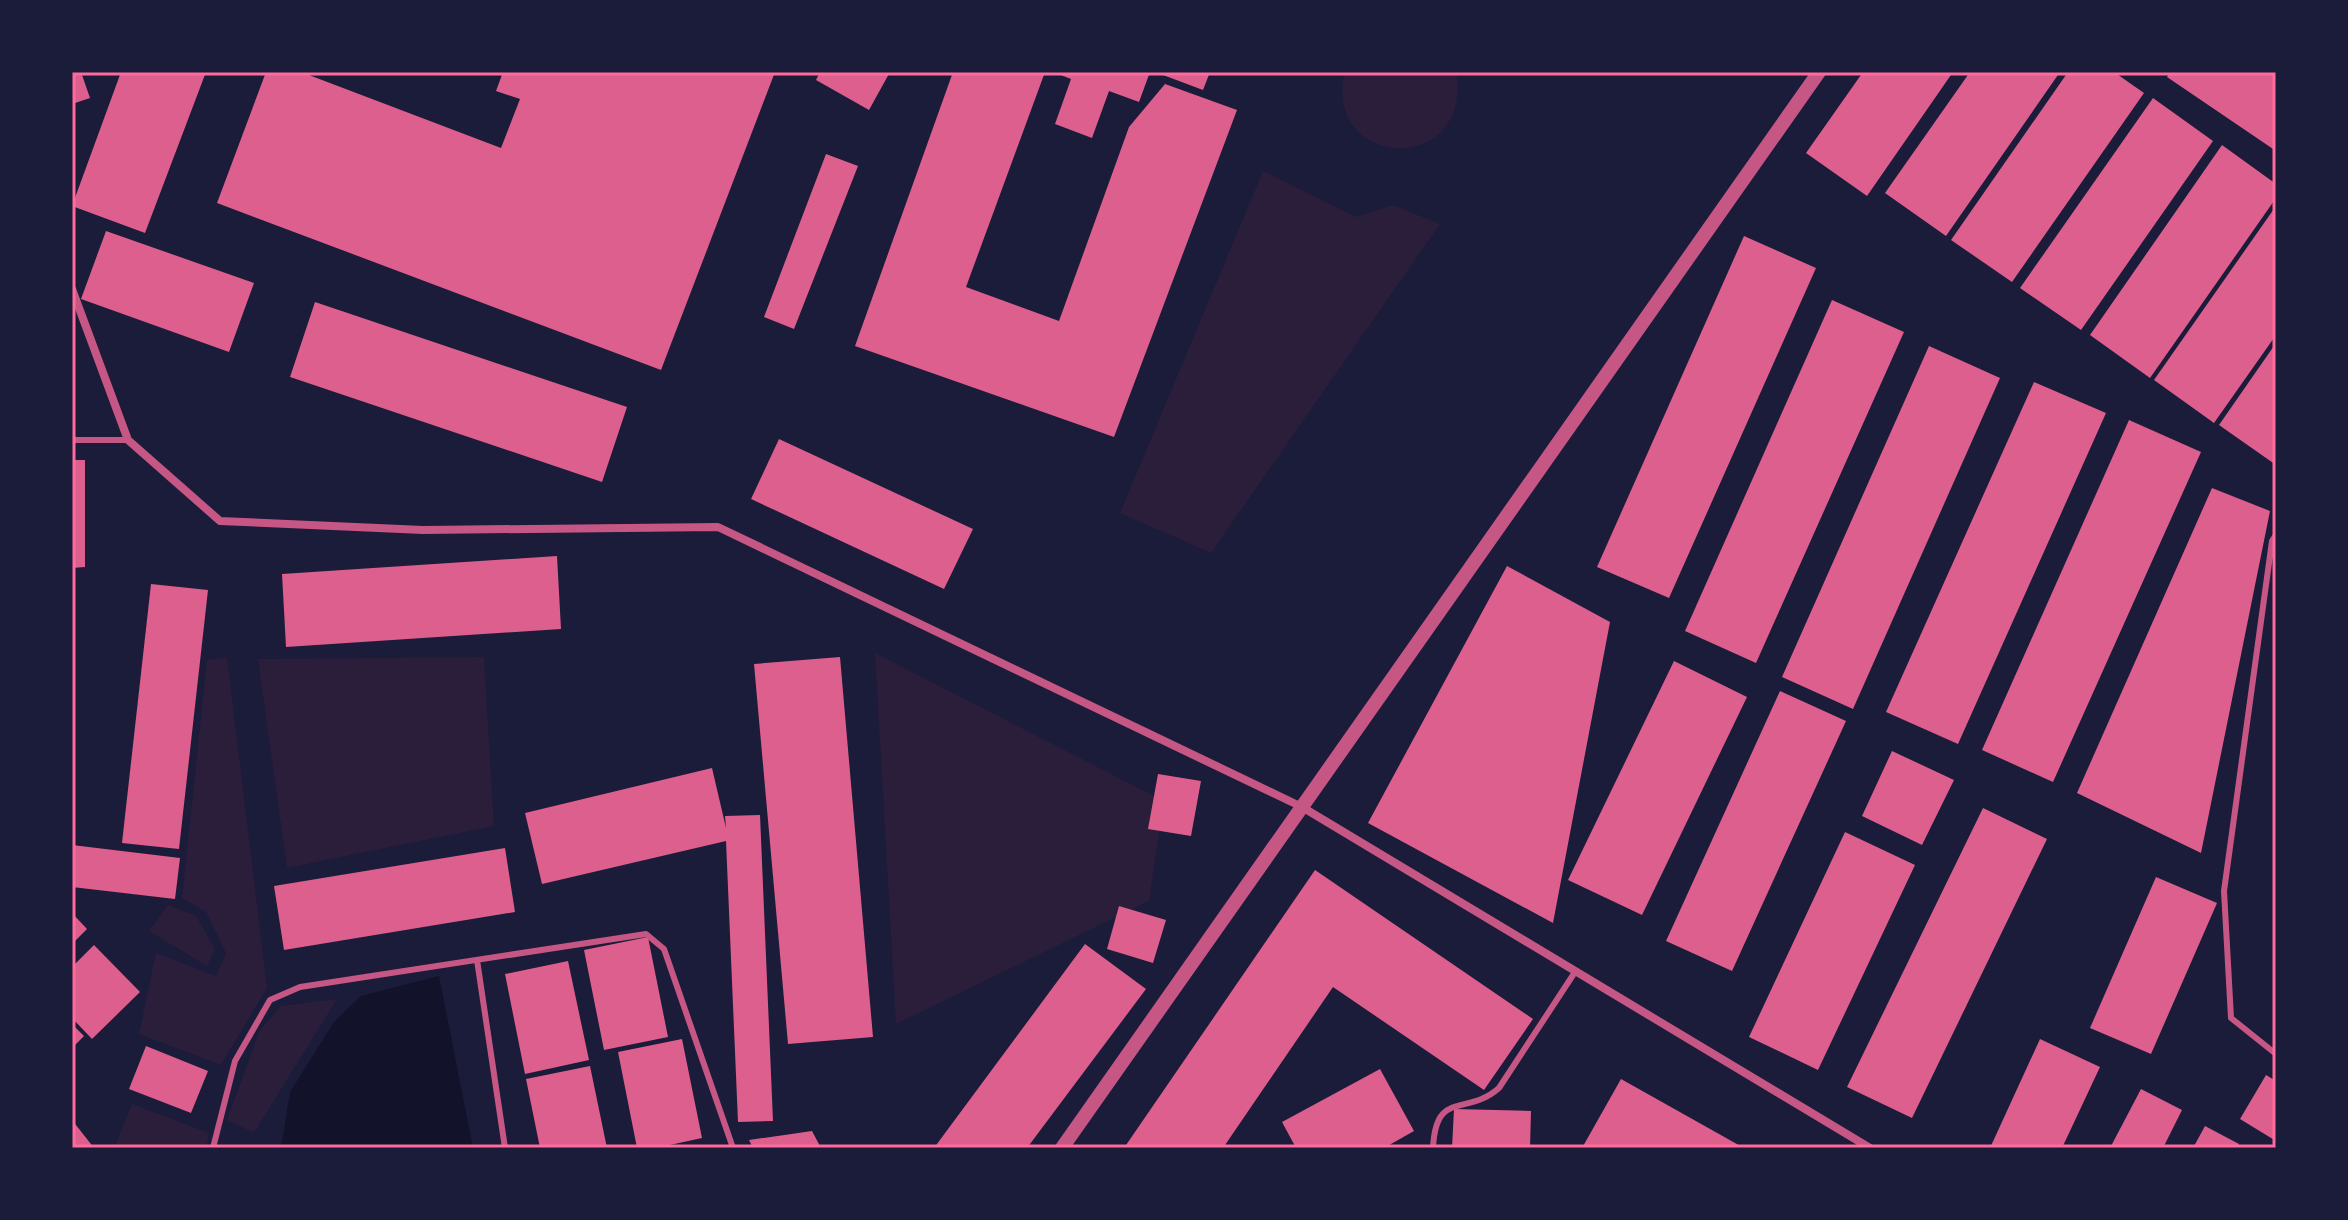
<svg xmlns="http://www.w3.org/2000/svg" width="2348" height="1220" font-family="'PT Serif',serif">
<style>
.green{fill:#2a1e3b}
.water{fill:#12122b}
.building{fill:#dd5f8e}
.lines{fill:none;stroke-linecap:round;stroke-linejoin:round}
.service{stroke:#c65784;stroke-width:6}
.minor{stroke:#c65784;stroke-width:8}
.tertiary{stroke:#c65784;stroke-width:14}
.neatline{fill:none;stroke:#ff6b9d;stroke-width:3}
</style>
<rect width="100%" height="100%" fill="#1b1b3a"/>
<path class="green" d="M1345,72H1456C1474,177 1321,170 1345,72Z
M1263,171L1356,217L1393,205L1440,224L1211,553L1120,513Z
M875,653L1164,801L1149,901L896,1024Z
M227,657L267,988L221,1065L139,1034L156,953L216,976L226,953L206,912L182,898L207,660Z
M484,657L494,826L287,868L258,659Z
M168,905L196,916L215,949L207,966L149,931Z
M337,999L254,1133L227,1120L260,1030L281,1006Z
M132,1104L209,1133L206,1148H114Z"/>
<path class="water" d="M439,976L473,1148H281L290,1092L334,1022L361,996Z"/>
<path class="building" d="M72,72H81L90,98L72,104Z
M121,72H206L145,233L72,206Z
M266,72H301L501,148L520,99L496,91L503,72H775L661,370L217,203Z
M820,72H890L869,110L816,80Z
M953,72H1045L966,287L1059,321L1129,127L1165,84L1237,110L1114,437L855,346Z
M1053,72H1150L1139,102L1109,91L1092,138L1055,124L1071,79Z
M1155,72H1210L1203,90Z
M1863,72H1953L1867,196L1806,153Z
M1970,72H2060L1946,236L1885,193Z
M2068,72H2114L2144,93L2012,282L1951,240Z
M2170,72H2276V151L2167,77Z
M2153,98L2213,141L2081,330L2020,288Z
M2222,145L2276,184V198L2150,378L2090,335Z
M826,154L858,166L794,329L764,317Z
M2276,206V335L2214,423L2154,380Z
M106,231L254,283L229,352L81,299Z
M1744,236L1816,268L1669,598L1597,567Z
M1832,300L1904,332L1756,663L1685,631Z
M315,302L627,407L602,482L290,377Z
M2276,343V465L2219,425Z
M1929,346L2000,378L1853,709L1782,677Z
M2034,382L2106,413L1958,744L1886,712Z
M2129,420L2201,452L2053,782L1982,750Z
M779,439L973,529L944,589L751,499Z
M72,460H85V567L72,568Z
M2212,488L2270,511L2201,853L2077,793Z
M557,556L561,629L286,647L282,574Z
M1507,566L1610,622L1553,923L1368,823Z
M151,584L208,590L179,849L122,843Z
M840,657L873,1037L788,1044L754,664Z
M1674,661L1747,697L1642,915L1568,880Z
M1780,691L1846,721L1732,971L1666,941Z
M1892,751L1954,780L1922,845L1862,816Z
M712,768L726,828L725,816L760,815L773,1121L738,1122L726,841L542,884L525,813Z
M1158,774L1201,781L1191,836L1148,829Z
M1983,808L2047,839L1912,1118L1847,1087Z
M1845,832L1915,865L1818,1070L1749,1037Z
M72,845L180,858L175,899L72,887Z
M505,848L515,912L284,950L274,886Z
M1315,870L1533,1019L1484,1090L1333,987L1223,1148H1124Z
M2156,877L2217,903L2151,1054L2090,1028Z
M1119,906L1166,920L1153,963L1107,949Z
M72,913L87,929L72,944Z
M648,937L668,1037L604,1050L584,950Z
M1085,944L1146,989L1027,1148H934Z
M94,945L140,992L92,1039L72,1018V967Z
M568,961L589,1060L525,1074L505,974Z
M72,1024L84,1036L72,1048Z
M682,1039L702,1138L656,1148H637L618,1052Z
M2040,1039L2100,1067L2062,1148H1990Z
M146,1046L208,1071L191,1113L129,1089Z
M590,1066L607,1148H540L526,1079Z
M1380,1069L1414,1131L1384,1148H1296L1282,1122Z
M2266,1075L2276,1081V1141L2240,1119Z
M1621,1079L1744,1148H1582Z
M2141,1089L2182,1110L2163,1148H2110Z
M1454,1109L1531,1111L1530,1148H1452Z
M72,1120L94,1148H72Z
M2205,1126L2239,1144L2237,1148H2193Z
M812,1131L821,1148H753L749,1140Z"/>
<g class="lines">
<path class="service" d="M72,440H128
M2276,535L2272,541L2224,891L2231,1018L2276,1054
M477,960L505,1148
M213,1148L235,1061L270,1000L300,987L646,934L664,949L733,1148
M1433,1148C1436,1089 1466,1117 1499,1088L1575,972"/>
<path class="minor" d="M72,289L128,440L220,521L423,530L718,527L1302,807L1870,1148"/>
<path class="tertiary" d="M1062,1148L1819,72"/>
</g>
<rect width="2348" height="1220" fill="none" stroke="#1b1b3a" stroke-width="148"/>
<rect x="74" y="74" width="2200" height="1072" class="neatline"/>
</svg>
